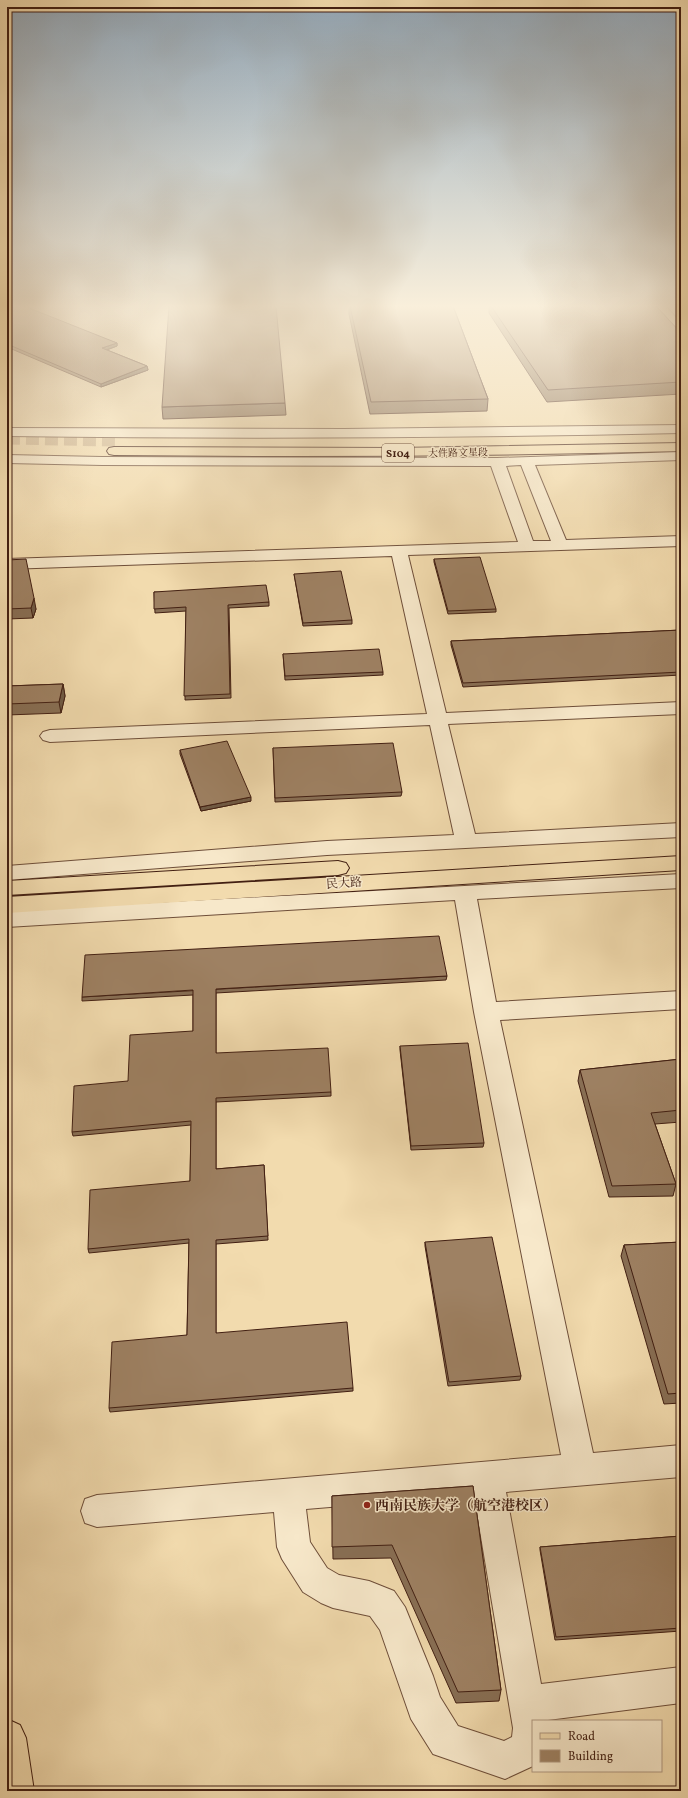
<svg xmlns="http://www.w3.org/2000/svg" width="688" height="1798" font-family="Vollkorn,'Noto Serif SC',serif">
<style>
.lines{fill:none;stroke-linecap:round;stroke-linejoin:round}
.major-tunnel{stroke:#cfb58f;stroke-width:13;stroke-dasharray:13 6;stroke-linecap:butt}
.minor-casing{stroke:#6e4e39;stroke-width:2}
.major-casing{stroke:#421f12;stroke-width:2}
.minor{fill:#f7e8ca;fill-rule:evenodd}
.major{fill:#f2dbae;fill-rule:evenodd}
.wall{fill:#886f55;stroke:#421f12}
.shaded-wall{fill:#6f5a45;stroke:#421f12}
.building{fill:#9e8163;stroke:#421f12}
.poi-dot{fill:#8f2418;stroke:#f7e8ca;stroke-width:1.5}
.labels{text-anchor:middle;stroke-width:3;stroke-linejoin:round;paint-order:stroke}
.far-street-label{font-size:10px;fill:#421f12;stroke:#f7e8ca}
.shield{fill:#f7e8ca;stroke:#785b49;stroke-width:1}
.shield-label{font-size:11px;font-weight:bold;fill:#421f12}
.street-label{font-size:12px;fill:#421f12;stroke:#f7e8ca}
.near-poi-label{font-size:14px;font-weight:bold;fill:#421f12;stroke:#f7e8ca;text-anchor:start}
</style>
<rect width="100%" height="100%" fill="#f2dbae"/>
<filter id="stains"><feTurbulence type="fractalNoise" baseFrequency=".005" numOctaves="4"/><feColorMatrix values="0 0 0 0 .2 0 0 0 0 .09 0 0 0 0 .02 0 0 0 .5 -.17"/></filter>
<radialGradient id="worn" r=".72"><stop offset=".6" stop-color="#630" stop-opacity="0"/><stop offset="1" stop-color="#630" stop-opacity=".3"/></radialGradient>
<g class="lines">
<path class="major-tunnel" d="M7,438L116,440"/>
<defs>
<path id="minor" d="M667,306H678L681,309V318L677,317Z
M681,425V433C456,438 232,439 7,436V428L344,429Z
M681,452V460L535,465L566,540L681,536V546L408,555L446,713L681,702V714L448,724L475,834L681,823V837L327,855L7,880V866L327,841L454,835L430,725L50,742L43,740L40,736L43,732L50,730L427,714L392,556L7,569V559L518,542L491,466L102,465L7,463V455L102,457L497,458ZM521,465L551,541H533L506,466Z
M681,874V888L477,899L496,1002L681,991V1009L500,1020L593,1453L681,1445V1477L506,1492L541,1684L681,1667V1703L548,1720V1721H533V1766L505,1779L433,1754L411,1719L380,1630L370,1616L333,1608L321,1603L303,1592L282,1559L277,1547L274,1512L97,1527L85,1523L81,1511L85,1499L97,1495L561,1455L474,1012L455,900L7,927V911ZM474,1495L513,1728L512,1737L504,1741L458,1726L440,1697L433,1676L405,1607L394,1591L369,1581L339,1575L327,1568L310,1542L306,1509Z"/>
<path id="major" d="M681,443V451C492,456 303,457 114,455L109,454L107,451L109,448L114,447L398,448Z
M681,856V870L7,913V897Z
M338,861L346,863L349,868L346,873L338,875L7,895V881Z
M7,1719L20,1725L26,1738L34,1791H7Z"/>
</defs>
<use href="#minor" class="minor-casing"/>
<use href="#major" class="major-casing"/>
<use href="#minor" class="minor"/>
<use href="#major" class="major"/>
</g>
<path class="wall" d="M7,306L117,343V346L107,350L147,366L148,370L101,387L7,347Z
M349,306H453L488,399L487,411L370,414L349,314Z
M489,306H656L681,333V394L547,402L489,313Z
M285,403L286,415L163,419L162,407Z
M434,559L496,609V612L448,614L434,562Z
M7,560L36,609L33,618L7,619Z
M294,574L352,620V624L303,626Z
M154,592L269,602V606L229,608L231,698L185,700L186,611L155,613Z
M681,630V675L463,687L451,645V641Z
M283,654L383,672V675L285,680Z
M63,684L65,696L61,713L7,715V686Z
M273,748L402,792L401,796L275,802Z
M180,750L251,801L201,811L180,754Z
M447,976L446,980L216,993V1053L331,1092V1096L216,1102V1169L264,1165L268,1240L216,1244V1333L353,1388V1391L110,1412L109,1408L187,1335L189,1243L89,1253L88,1249L190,1181L191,1125L73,1136L72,1132L128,1081L193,1031V995L82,1001V997Z
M400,1046L484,1143L483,1147L411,1150L400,1050Z
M681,1059V1122L655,1124L676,1184L673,1196L609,1197L578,1081L580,1070Z
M425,1242L521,1376L520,1380L448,1386L425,1246Z
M681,1242V1403L664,1404L621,1256L624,1245Z
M473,1486L501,1690L499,1701L456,1703L391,1558L333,1559L332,1496Z
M681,1536V1631L555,1640L540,1550V1547Z"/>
<path class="shaded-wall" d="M117,343V346L103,351L102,348Z
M147,366L148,370L101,387V384Z
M34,598L36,609L33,618L31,608Z
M63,684L65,696L61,713L59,702Z
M251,797V801L201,811L200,807Z"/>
<path class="building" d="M7,306H24L117,343L102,348L147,366L101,384L7,344Z
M169,306H276L285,403L162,407Z
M350,306H453L488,399L371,402Z
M491,306H656L681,333V382L548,390Z
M480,557L496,609L448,611L434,559Z
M26,559L34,598L31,608L7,609V560Z
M341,571L352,620L303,623L294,574Z
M266,585L269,602L228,605L230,694L184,696L186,607L154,609V592Z
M681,630V672L463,683L451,641Z
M379,649L383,672L285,676L283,654Z
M63,684L59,702L7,704V686Z
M227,741L251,797L200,807L180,750Z
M393,743L402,792L275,798L273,748Z
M439,936L447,976L216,989V1053L328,1048L331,1092L216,1098V1169L264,1165L268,1236L216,1240V1333L347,1322L353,1388L109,1408L112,1342L187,1335L189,1239L88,1249L90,1190L190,1181L191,1121L72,1132L74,1086L128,1081L130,1035L193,1031V990L82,997L85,955Z
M468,1043L484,1143L411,1146L400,1046Z
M681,1059V1110L651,1113L676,1184L612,1186L580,1070Z
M492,1237L521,1376L449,1382L425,1242Z
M681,1242V1393L668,1394L624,1245Z
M473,1486L501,1690L458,1692L392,1545L332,1547V1496Z
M681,1536V1628L556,1637L540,1547Z"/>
<linearGradient id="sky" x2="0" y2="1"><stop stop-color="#94aabc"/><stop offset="0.55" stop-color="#f9efdb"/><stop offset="1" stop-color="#f9efdb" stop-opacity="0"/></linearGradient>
<rect width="688" height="557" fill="url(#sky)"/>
<circle class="poi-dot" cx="367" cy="1505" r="4"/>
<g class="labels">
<g class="far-street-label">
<text transform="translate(458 452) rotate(-1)" y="4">大件路文星段</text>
</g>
<rect class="shield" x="382" y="444" width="32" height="18" rx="3"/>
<g class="shield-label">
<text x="398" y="457">S104</text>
</g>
<g class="street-label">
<text transform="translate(344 883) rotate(-4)" y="4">民大路</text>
</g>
<g class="near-poi-label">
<text x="375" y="1510">西南民族大学（航空港校区）</text>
</g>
</g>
<rect width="688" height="1798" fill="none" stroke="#f2dbae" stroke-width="24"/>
<rect x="8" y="8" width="672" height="1782" fill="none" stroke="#421f12" stroke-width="2"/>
<rect x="12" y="12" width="664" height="1774" fill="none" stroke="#421f12"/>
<rect x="532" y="1720" width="130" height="52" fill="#f7e8ca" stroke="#af9880"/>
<rect x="540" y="1733" width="20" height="6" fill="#f2dbae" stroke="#af9880"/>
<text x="568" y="1740" font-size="12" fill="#421f12">Road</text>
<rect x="540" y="1750" width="20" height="12" fill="#9e8163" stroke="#af9880"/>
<text x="568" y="1760" font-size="12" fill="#421f12">Building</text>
<rect width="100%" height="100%" filter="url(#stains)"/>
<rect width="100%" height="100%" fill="url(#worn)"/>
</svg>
